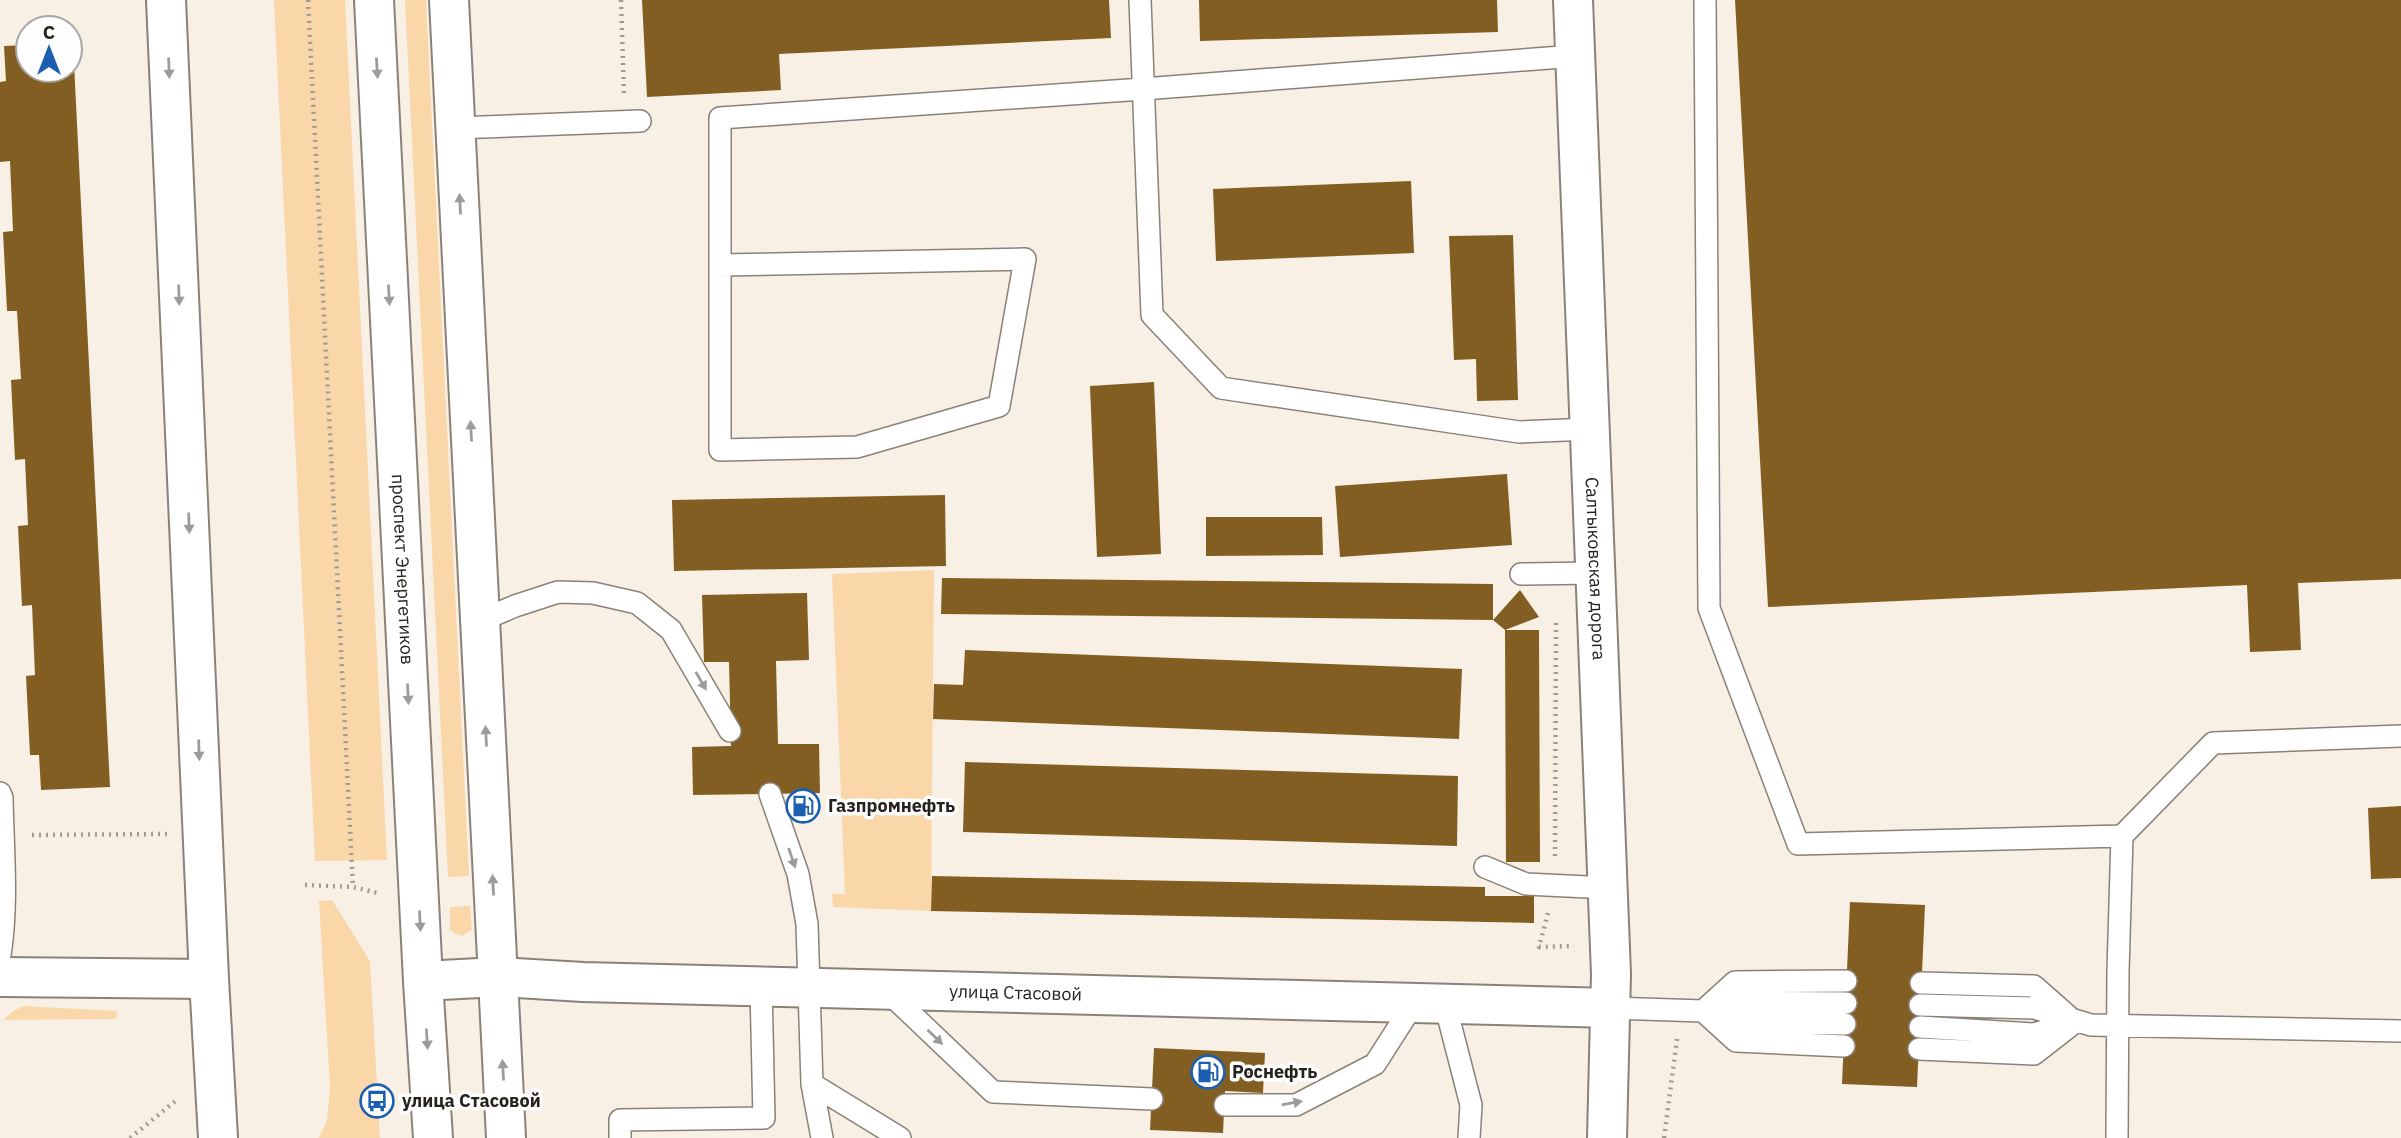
<svg xmlns="http://www.w3.org/2000/svg" width="2401" height="1138" font-family="'IBM Plex Sans',sans-serif">
<style>
.green{fill:#f9d7a9}
.building{fill:#835e23}
.lines{fill:none;stroke-linecap:round;stroke-linejoin:round}
.lane-casing{stroke:#8a8278;stroke-width:24}
.street-casing{stroke:#8a8278;stroke-width:42}
.primary-casing{stroke:#8a8278;stroke-width:42}
.path{stroke:#a19c93;stroke-width:4.5;stroke-dasharray:2 5;stroke-linecap:butt}
.lane{stroke:#fff;stroke-width:21}
.street{stroke:#fff;stroke-width:38}
.primary{stroke:#fff;stroke-width:38}
.oneway{fill:#9d9c9a}
.labels{text-anchor:middle;stroke-width:7;stroke-linejoin:round;paint-order:stroke}
.street-label{font-size:18px;fill:#26231f;stroke:#fefefe}
.poi-label{font-size:18px;font-weight:bold;fill:#26231f;stroke:#fefefe;text-anchor:start}
</style>
<rect width="100%" height="100%" fill="#f8f0e4"/>
<path class="green" d="M274,0H345L387,860L315,861Z
M405,0H426L469,876L448,877Z
M934,570L931,911L833,907L832,894H845L832,574Z
M332,900L370,961L380,1138H319L327,1120L330,1088L319,901Z
M470,906L472,930L462,936L456,934L450,930V907Z
M23,1006L117,1011L116,1019L3,1020L12,1012Z"/>
<path class="building" d="M642,0H1109L1111,38L779,54L781,90L647,97Z
M1199,0H1497L1498,32L1200,41Z
M1735,0H2401V579L2298,583L2301,650L2250,652L2247,585L1768,607Z
M70,43H73L110,787L41,790L39,755H30L26,676L35,675L32,605L22,606L18,526L28,525L25,459L15,460L11,380L21,379L17,311H7L3,232L13,231L10,161L0,162V82L6,81L4,46L28,45V70H70Z
M1411,181L1414,253L1216,261L1213,189Z
M1513,235L1518,400L1477,401L1476,359L1454,360L1449,236Z
M1154,382L1161,554L1097,557L1090,386Z
M1507,474L1512,545L1340,557L1335,486Z
M945,495L946,566L674,571L672,500Z
M1206,517H1322L1323,555L1206,556Z
M942,578L1493,584V620L941,614Z
M1520,590L1539,617L1505,630L1493,620Z
M807,593L809,660L776,661L778,744H819L820,793L693,795L692,747L731,746L729,662H704L702,595Z
M1505,630H1539L1540,862H1506Z
M965,650L1462,669L1459,739L933,719L934,684L963,685Z
M965,762L1458,776L1457,846L963,832Z
M2401,806V878L2371,879L2368,808Z
M932,876L1485,887V896H1534V923L931,911Z
M1850,902L1925,905L1917,1087L1842,1084Z
M1154,1048L1265,1053L1263,1093L1225,1091L1223,1133L1150,1130Z"/>
<g class="lines">
<defs>
<path id="lane" d="M1140,0L1152,315L1221,388L1519,432L1589,429
M1705,0L1709,608L1798,844L2122,836L2213,743L2401,736
M456,128L640,121
M720,265L1025,259L999,406L857,447L720,450V118L1143,89L1575,56
M1521,574L1595,573
M480,621L515,606L558,592L593,593L637,603L671,630L730,731
M0,793L2,798C3,850 8,904 0,955
M770,794L798,874L807,924L812,1084L900,1138
M1485,867L1526,884L1608,888
M1921,983L2034,986L2068,1016
M887,991L993,1092L1152,1099
M1445,1004L1471,1105L1469,1138
M1920,1005L2034,1008L2091,1025L2401,1031
M1611,1008L1703,1011L1735,982L1846,981
M1709,1009L1735,1002L1846,1003
M1703,1011L1736,1041L1844,1046
M1712,1013L1736,1022L1845,1024
M1920,1027L2034,1034L2063,1025
M1919,1049L2034,1054L2075,1022
M812,1084L822,1138
M1225,1105H1296L1375,1064L1414,1003
M620,1138V1120L764,1118L761,987
M2117,1138L2118,971L2122,836"/>
<g id="street">
<path d="M166,0L209,979L218,1138"/>
<path id="s1" d="M1573,0L1611,974L1607,1138"/>
<path d="M0,977L209,979"/>
<path id="s2" d="M423,981L498,977L583,982L1611,1008"/>
</g>
<g id="primary">
<path id="s3" d="M374,0L423,981L433,1138"/>
<path d="M449,0L506,1138"/>
</g>
</defs>
<use href="#lane" class="lane-casing"/>
<use href="#street" class="street-casing"/>
<use href="#primary" class="primary-casing"/>
<path class="path" d="M308,0L353,887
M621,0L624,94
M32,835L167,834
M1555,856L1556,623
M305,885L353,887L378,893
M1548,913L1539,947L1574,946
M130,1138L178,1099
M1664,1138L1677,1039"/>
<use href="#lane" class="lane"/>
<use href="#street" class="street"/>
<use href="#primary" class="primary"/>
</g>
<defs><path id="oneway-solid" d="M-6-.8H1V-3.2L6.5 0L1 3.2V.8H-6Z" transform="scale(1.75)"/></defs>
<g class="oneway">
<use href="#oneway-solid" transform="translate(169 68) rotate(88)"/>
<use href="#oneway-solid" transform="translate(377 68) rotate(87)"/>
<use href="#oneway-solid" transform="translate(460 204) rotate(-93)"/>
<use href="#oneway-solid" transform="translate(179 295) rotate(88)"/>
<use href="#oneway-solid" transform="translate(389 295) rotate(87)"/>
<use href="#oneway-solid" transform="translate(471 431) rotate(-93)"/>
<use href="#oneway-solid" transform="translate(189 523) rotate(88)"/>
<use href="#oneway-solid" transform="translate(701 681) rotate(60)"/>
<use href="#oneway-solid" transform="translate(408 694) rotate(87)"/>
<use href="#oneway-solid" transform="translate(486 736) rotate(-93)"/>
<use href="#oneway-solid" transform="translate(199 750) rotate(88)"/>
<use href="#oneway-solid" transform="translate(792 858) rotate(71)"/>
<use href="#oneway-solid" transform="translate(493 885) rotate(-93)"/>
<use href="#oneway-solid" transform="translate(420 921) rotate(87)"/>
<use href="#oneway-solid" transform="translate(935 1037) rotate(44)"/>
<use href="#oneway-solid" transform="translate(427 1039) rotate(86)"/>
<use href="#oneway-solid" transform="translate(503 1070) rotate(-93)"/>
<use href="#oneway-solid" transform="translate(1292 1103) rotate(-10)"/>
</g>
<defs>
<symbol id="fuel-ring" viewBox="-11 -11 22 22"><circle r="9.5" fill="#fefefe" stroke="#1c5eaf" stroke-width="1.5"/><path d="M-5.5-6h7V0h2V4h1.3V-2.5L3-4.5l.8-.8L6-3V5H2.5V1h-1V6h-7ZM-4.2-4.7v3.2H.2V-4.7Z" fill="#1c5eaf"/></symbol>
<symbol id="bus-ring" viewBox="-11 -11 22 22"><circle r="9.5" fill="#fefefe" stroke="#1c5eaf" stroke-width="1.5"/><path d="M-5-6H5V4H4V6H2V4H-2V6H-4V4H-5ZM-3.5-4V0h7V-4ZM-3.5 1.2v1.5H-2V1.2ZM2 1.2v1.5H3.5V1.2Z" fill="#1c5eaf"/></symbol>
</defs>
<g fill-rule="evenodd">
<use href="#fuel-ring" x="784" y="787" width="38" height="38"/>
<use href="#fuel-ring" x="1189" y="1053" width="38" height="38"/>
<use href="#bus-ring" x="358" y="1082" width="38" height="38"/>
</g>
<g class="labels">
<g class="street-label">
<text dy="6" stroke="none"><textPath href="#s3" startOffset="570">проспект Энергетиков</textPath></text>
<text dy="6" stroke="none"><textPath href="#s1" startOffset="569">Салтыковская дорога</textPath></text>
<text dy="6" stroke="none"><textPath href="#s2" startOffset="593">улица Стасовой</textPath></text>
</g>
<g class="poi-label">
<text x="828" y="812">Газпромнефть</text>
<text x="1232" y="1078">Роснефть</text>
<text x="402" y="1107">улица Стасовой</text>
</g>
</g>
<g transform="translate(49 49)"><circle r="33" fill="#fefefe" stroke="#a8a6a5" stroke-width="2"/>
<path d="M0-5L12 26L0 18L-12 26Z" fill="#1c5eaf"/>
<text y="-10" font-size="19" font-weight="bold" text-anchor="middle" fill="#26231f">С</text>
</g>
</svg>
